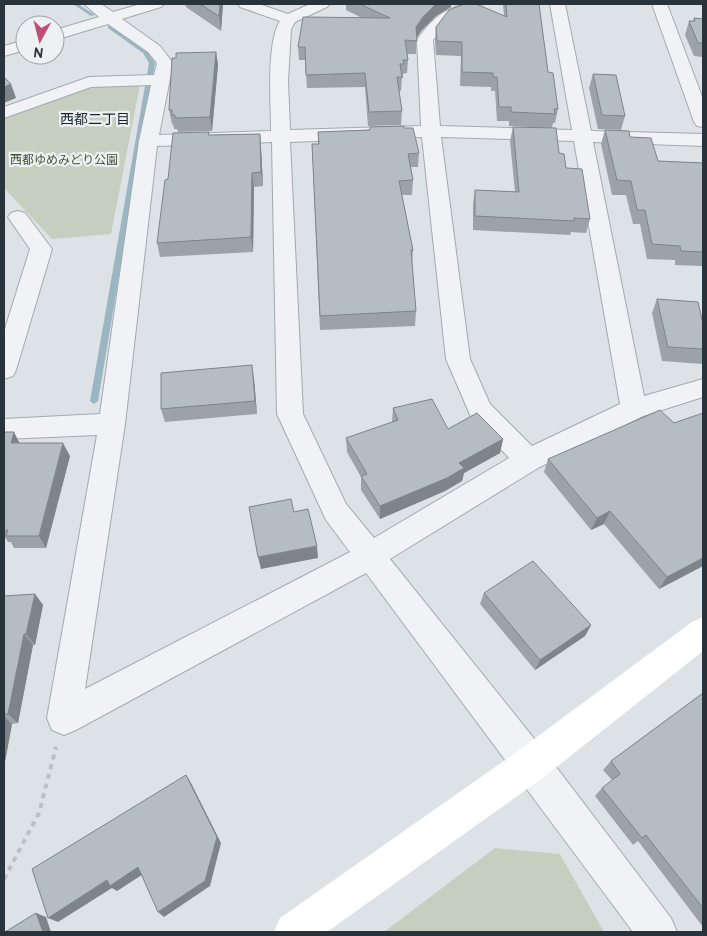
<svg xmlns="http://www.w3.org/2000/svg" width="707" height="936" font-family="Overpass,'Noto Sans JP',sans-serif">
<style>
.green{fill:#c6cfbf}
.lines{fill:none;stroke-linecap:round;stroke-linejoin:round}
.stream{fill:#9bb6c3;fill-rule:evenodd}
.street-casing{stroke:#a3aaaf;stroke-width:2}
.path{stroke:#bcc0c5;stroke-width:4;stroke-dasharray:5 5;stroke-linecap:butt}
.street{fill:#f0f2f5;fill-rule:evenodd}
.secondary{fill:#fff;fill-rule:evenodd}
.wall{fill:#9ca2a7}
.shaded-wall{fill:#7f8488}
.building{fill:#b5bcc2;stroke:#7f8488}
.labels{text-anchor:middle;stroke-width:4.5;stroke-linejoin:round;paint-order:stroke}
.far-park-label{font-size:12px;fill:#425537;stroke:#edf1f4}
.far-neighbourhood-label{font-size:14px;fill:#1a242c;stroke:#edf1f4}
</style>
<rect width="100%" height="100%" fill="#dde2e6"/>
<path class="green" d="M140,85L111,234L52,239L4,188V117L93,86Z
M495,848L560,854L604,932H384Z"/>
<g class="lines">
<path class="stream" d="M73,4H78L95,15L91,16Z
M108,26H112L147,51L155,63L98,401L94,404L90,401L149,63L143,53L108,28Z"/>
<defs>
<path id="street" d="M84,4H101L113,12L141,4H164L161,7L122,19L160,46L173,63L159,135L271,131C271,104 266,43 280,21L240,7L238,4H259L288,14L310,4H330L327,7L295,22L291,29L288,81L290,130L421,126L417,40C434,15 452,2 483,4L480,7L447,22L433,40L440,126L572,130L550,4H565L591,131L703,134V146L593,142L644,396L703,379V397L643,416L538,468L390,559L544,751L671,918L677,932H633L366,573L76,730L64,735L52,730L47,718L97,435L4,439V419L100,414L139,141L151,85L91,87L4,118V107L89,77L154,75L157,63L148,52L108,24L55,40V30L99,17ZM422,137L446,359L471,417L509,458L374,538L346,504L303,414L290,142ZM441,137L574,141L620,404L532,446L490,404L470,359ZM272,142L277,414L326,520L350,552L85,689L125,424L157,146Z
M652,4H667L703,99V127L697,126L694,122Z
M25,40V50L4,56V46Z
M18,211L25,213L52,249L16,370L13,376L4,379V332L30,249L8,217L11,213Z"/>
</defs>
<use href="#street" class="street-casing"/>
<path class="path" d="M4,879L39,813L56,747"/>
<use href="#street" class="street"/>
<path class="secondary" d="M703,617V651L544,777L327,932H274L280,918L518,751L692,622Z"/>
</g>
<path class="wall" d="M185,4H223L221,31L186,7Z
M346,4H451V7L436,16L422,30L416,38V54H407L408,60L407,73L403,74V78H402L401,91H399L402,111L401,125L368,126L365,87L307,88L305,60H299L298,47L362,18L346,10Z
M503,4H539L548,72L558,109L555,123H553L552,128L509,126V121H497L495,91H491V87L460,86L461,56L436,55L435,41L436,27L504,15Z
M694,18L703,19V57L694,56L685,35L689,21H693Z
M216,52L218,65L212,131L178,132L177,129H174L173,124H172L169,110Z
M593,74L625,116L621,130L598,129L589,88Z
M513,127L559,153L590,219L586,233L571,232L570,235L473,230V204L475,190L515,192L510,141Z
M404,128L419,153L418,167H411L413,180L412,195H402L413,250L412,264L416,311L415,326L320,330L312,144H318V132Z
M605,130L630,137L658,161L703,163V271L702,266L675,265V260L647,259L640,224H633L626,195H612L601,144Z
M209,132V135L260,134L261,148L263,186L254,187L253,252L160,257L157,243L168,179Z
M657,299L703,324V364L662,361L652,313Z
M254,379L257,414L165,422L161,409Z
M393,408L448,429L503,439L500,453L464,473L462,481L445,491L380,519L361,490V477L347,452L346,438L392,422Z
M674,423L703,566L659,589L604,524L591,530L544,472L548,459Z
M4,432L20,443L70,456L46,548H14L11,542H8L4,536Z
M484,593L591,625L585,636L535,670L480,604Z
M35,594L43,605L35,645H33L18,723L12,724L4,767V596Z
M703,693V927L638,841L633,845L595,796L602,788L612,780L603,770L611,761Z"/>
<path class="shaded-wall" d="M220,4H223L221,31L219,16Z
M436,4H451V7L436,16L422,30L415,40L416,27L423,17Z
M216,52L218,65L212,131L210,117Z
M11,84L16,98L4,103V87Z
M260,134L261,148L263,186L261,172Z
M252,173L254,187L253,252L251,237Z
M252,365L254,379L257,414L255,401Z
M14,432L21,446L11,443Z
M503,439L500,453L464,473L462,481L445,491L380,519V506Z
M63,443L70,456L46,548L39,536Z
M610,511L604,524L591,530L597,518Z
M317,546L318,558L261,569L258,557Z
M703,558V566L659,589L667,577Z
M35,594L43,605L35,645L26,634Z
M591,625L585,636L535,670L540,660Z
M24,634L33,645L18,723L8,714Z
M4,716L12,724L4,767Z
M186,775L191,783L221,843L210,886L164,917L158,912Z
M138,867L145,873L117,891L112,888L58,922L48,918L107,880Z
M36,913L46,917L51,932H43Z"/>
<path class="building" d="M200,4H220L219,16Z
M360,4H436L423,17L416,27L417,41L405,40L408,60H403L404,64H400L402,77H397L402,111L369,112L365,73L306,75L305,47H298L303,17L390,18Z
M464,4H476L507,17L506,4H539L548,72L553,73L558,109H554L555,114L511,112V107H499L497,77H493V73L462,72V42L437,41L436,27L449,10Z
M694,18L703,19V43H698L689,21H695Z
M216,52L210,117L175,118V115H172V110H169L172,58H176V53Z
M593,74L616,75L625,116L602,115Z
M4,77L11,84L4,87Z
M404,126V128H413L419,153L408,154L413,180L399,181L413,250H411L416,311L320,316L312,144H319L318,132L370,130V127Z
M513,127L556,128L559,153L564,154L566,168L582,169L590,219L574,218V221L475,216V190L519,192Z
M605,130L629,131L630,137L651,138L658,161L703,163V252L681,251L680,246L652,244L645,210H637L631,181L617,180Z
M209,132L208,135L260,134L261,172L252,173L251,237L157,243L165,180L168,179L173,133Z
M657,299L698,302L703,324V349L668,347Z
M252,365L255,401L161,409V373Z
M432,399L448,429L477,413L503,439L459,463L464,468L447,478L380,506L361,476L367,474L346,438L398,420L393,408Z
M660,410L674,423L703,413V558L667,577L610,511L597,518L548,459Z
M4,432H14L11,443H63L39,536H6L8,530H4Z
M291,499L294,512L308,509L317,546L258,557L249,507Z
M533,561L591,625L540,660L484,593Z
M35,594L26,634H24L8,714H4V596Z
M703,693V908L646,835L642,838L602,788L620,774L611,761Z
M186,775L217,837L205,881L158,912L138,867L110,886L107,880L48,918L32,869Z
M36,913L43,932H5Z"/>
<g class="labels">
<g class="far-park-label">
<text x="64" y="164">西都ゆめみどり公園</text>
</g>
<g class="far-neighbourhood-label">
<text x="95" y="124">西都二丁目</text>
</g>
</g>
<rect width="707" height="936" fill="none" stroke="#28333b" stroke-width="10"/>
<g transform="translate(40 40) rotate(187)"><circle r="24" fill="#edf1f4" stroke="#9ea5aa"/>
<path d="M0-4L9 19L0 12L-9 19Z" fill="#c14c74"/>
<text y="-8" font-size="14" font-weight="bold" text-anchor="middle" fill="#28333b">N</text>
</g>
</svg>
